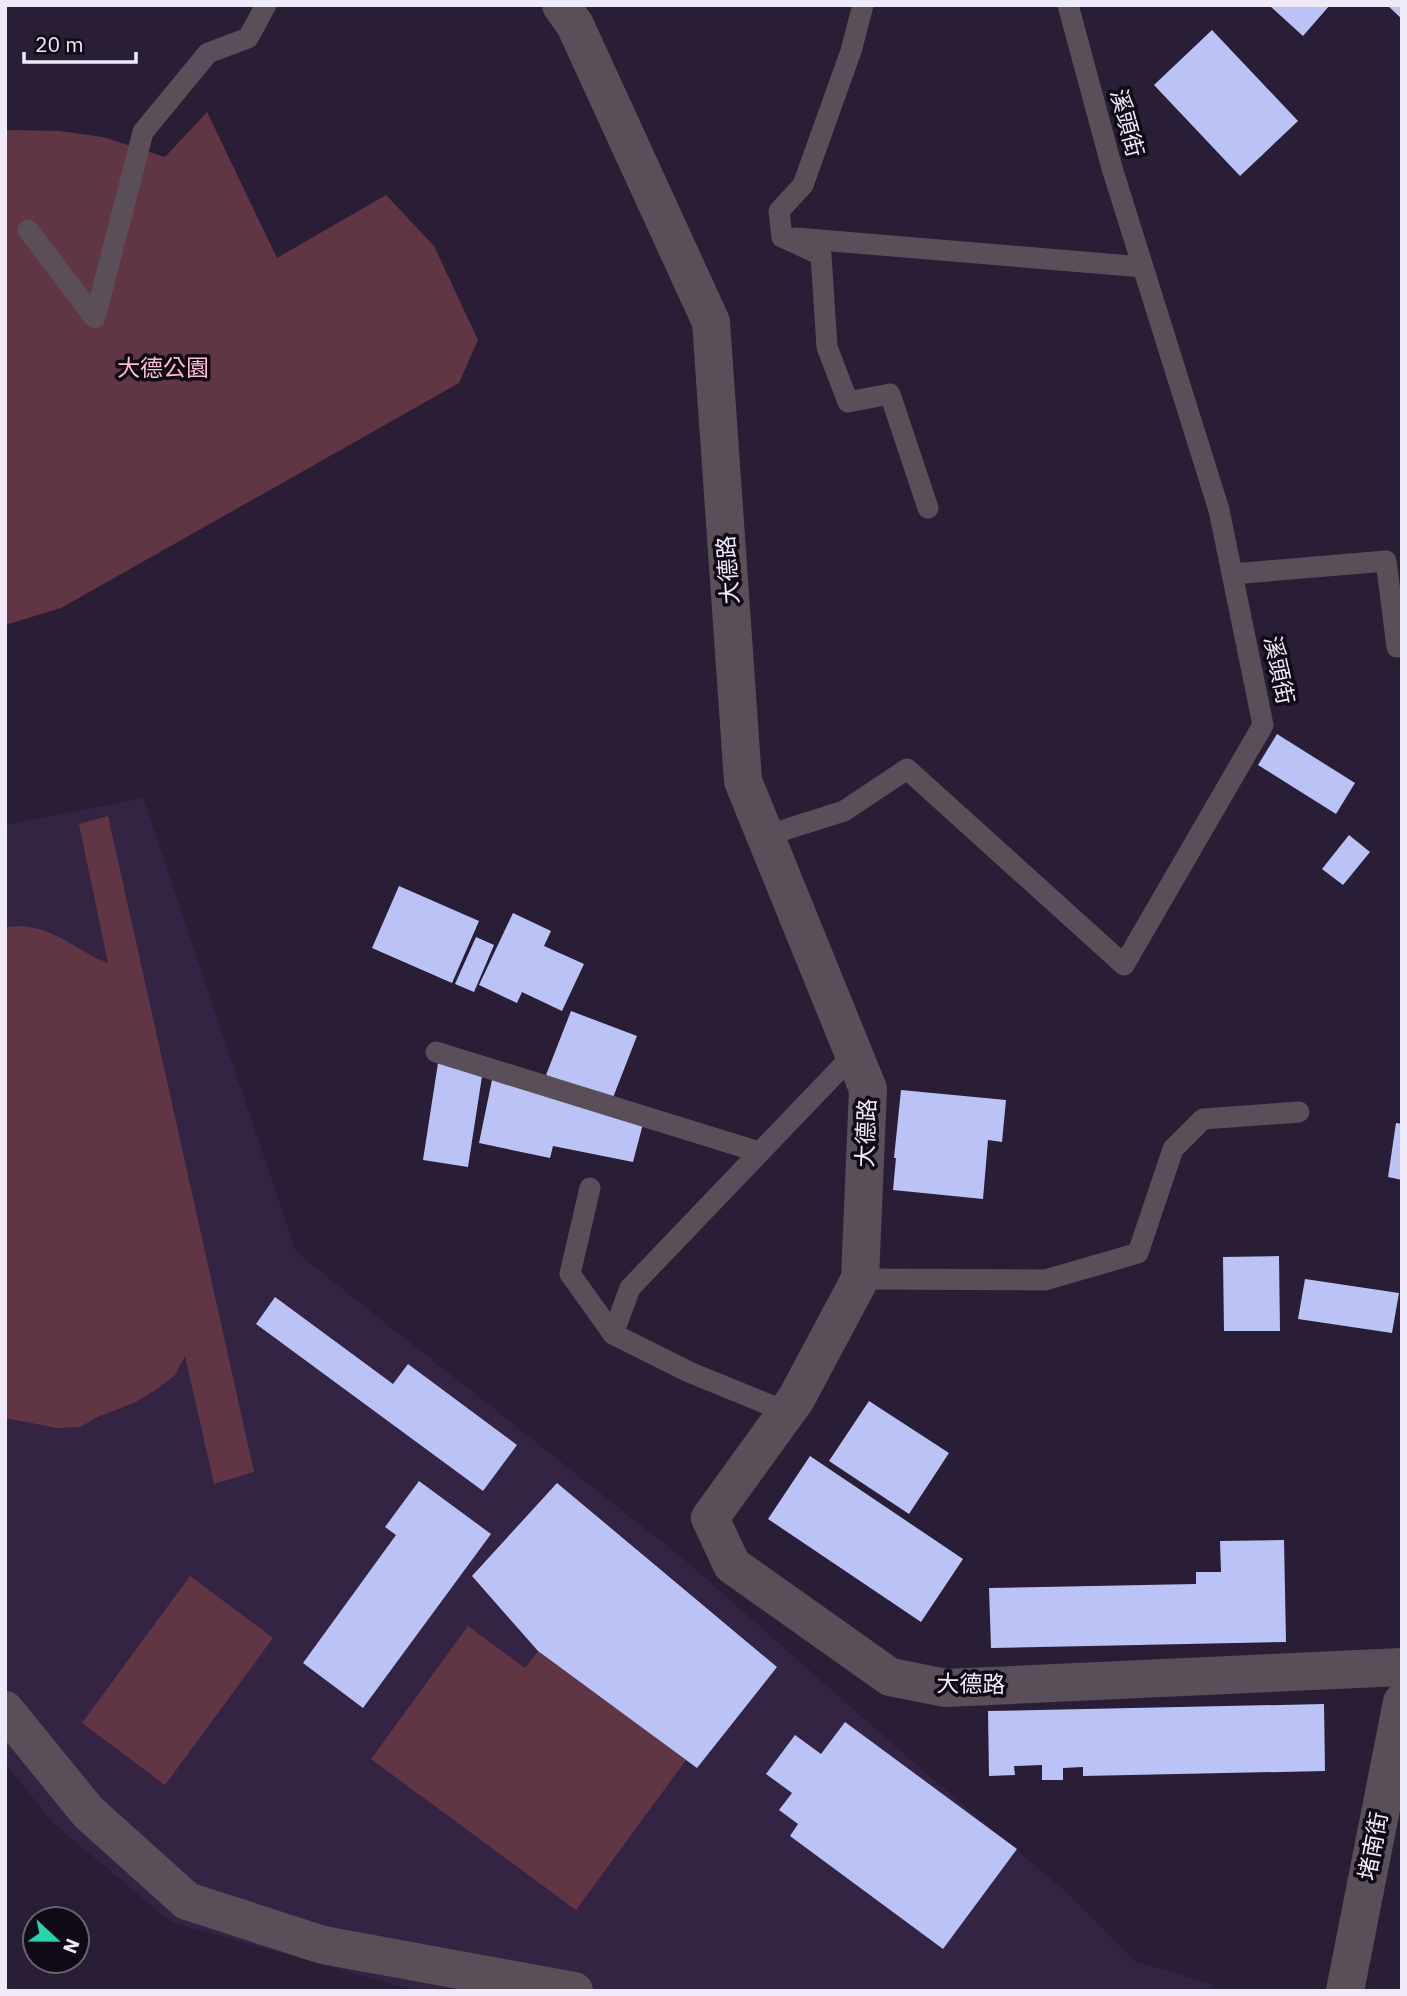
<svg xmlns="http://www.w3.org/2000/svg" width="1407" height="1996" font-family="'IBM Plex Sans','Noto Sans TC',sans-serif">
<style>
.built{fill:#332443}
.green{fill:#603645}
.building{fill:#bbc3f6}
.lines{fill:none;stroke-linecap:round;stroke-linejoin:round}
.service{stroke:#5a4e58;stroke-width:21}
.minor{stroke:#5a4e58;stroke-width:38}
.labels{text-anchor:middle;stroke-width:7;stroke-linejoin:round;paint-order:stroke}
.street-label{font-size:23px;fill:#f0e9fa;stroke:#0f0a15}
.park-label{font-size:23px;fill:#ffbcd2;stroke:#0f0a15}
</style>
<rect width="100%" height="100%" fill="#291e36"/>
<path class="built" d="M143,798L296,1252L686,1561L937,1783L1069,1894L1135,1961L1211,1984L1212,1991H416L171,1922L53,1823L5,1763V825Z"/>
<path class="green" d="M207,112L277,258L386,195L434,246L478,340L459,383L61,608L5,625V130L59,131L103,137L165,157Z
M108,816L254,1472L214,1484L185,1356L175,1375L157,1389L136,1402L100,1416L80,1427L57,1428L5,1418V927C49,921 71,948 108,963L79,824Z
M190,1576L273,1638L165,1785L82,1723Z
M468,1626L525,1668L538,1651L686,1760L576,1910L371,1759Z"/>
<path class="building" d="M1269,5H1330L1303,36Z
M1387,5H1402V19Z
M1212,30L1298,121L1240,176L1154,85Z
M1277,734L1355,783L1336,814L1258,765Z
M1349,835L1370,852L1343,885L1322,869Z
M399,886L479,921L452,983L372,948Z
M513,913L551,931L544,946L584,964L562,1011L522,992L517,1003L479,985Z
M476,937L494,945L474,992L455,984Z
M571,1011L637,1036L612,1100L546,1075Z
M438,1063L483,1070L468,1167L423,1160Z
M493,1075L644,1120L633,1162L553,1146L550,1158L479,1143Z
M901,1090L1006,1100L1002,1142L988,1140L983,1199L893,1190L896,1158H894Z
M1396,1123L1402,1124V1180L1388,1177Z
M1279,1256L1280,1331H1224L1223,1257Z
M1305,1279L1399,1293L1392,1333L1298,1319Z
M275,1297L393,1384L408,1364L517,1445L483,1491L256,1324Z
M869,1401L949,1453L909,1514L829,1461Z
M810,1456L963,1559L921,1622L768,1519Z
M419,1481L491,1534L363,1708L303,1663L396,1535L385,1527Z
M557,1483L777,1667L697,1768L538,1651L472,1576Z
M1284,1540L1286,1642L991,1648L989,1588L1196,1584V1572H1221L1220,1541Z
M1324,1704L1325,1771L1083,1776V1767L1063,1768V1780H1042V1765L1014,1766L1015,1775L989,1776L988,1711Z
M845,1722L1017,1849L943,1949L790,1836L798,1824L779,1810L792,1793L766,1774L795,1735L821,1754Z"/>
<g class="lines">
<path class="service" d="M863,5L851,51L803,185L779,211L782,237L821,255L827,347L848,402L890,394L928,508
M28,230L95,318L143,132L208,53L248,38L266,5
M796,238L1143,267
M1232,574L1386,561L1397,647H1402
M765,836L844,811L907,769L1124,965L1263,725L1219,510L1112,168L1068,5
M436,1052L759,1152
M590,1188L570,1274L613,1334L689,1372L787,1412
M860,1279L1045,1280L1138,1253L1173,1149L1203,1119L1299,1112
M613,1334L630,1288L854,1054"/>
<path class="minor" d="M561,5L575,25L711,322L743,781L868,1089L860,1279L796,1399L710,1518L732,1565L890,1677L946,1688L1402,1667
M5,1710L88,1812L187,1901L323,1945L574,1991
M1345,1991L1402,1702"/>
</g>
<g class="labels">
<g class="street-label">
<text transform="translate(1127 123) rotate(75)" y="8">溪頭街</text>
<text transform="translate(728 570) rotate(-94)" y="8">大德路</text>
<text transform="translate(1279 670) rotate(78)" y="8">溪頭街</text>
<text transform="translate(866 1133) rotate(-88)" y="8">大德路</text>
<text transform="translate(971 1684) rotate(1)" y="8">大德路</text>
<text transform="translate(1373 1846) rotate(-79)" y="8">堵南街</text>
</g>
<g class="park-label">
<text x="163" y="376">大德公園</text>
</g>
</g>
<rect width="1407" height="1996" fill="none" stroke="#f0e9fa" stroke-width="14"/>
<g transform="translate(56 1940) rotate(112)"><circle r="33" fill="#0f0a15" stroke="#696371" stroke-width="2"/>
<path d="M0-5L12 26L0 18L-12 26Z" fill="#25d5ae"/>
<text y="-10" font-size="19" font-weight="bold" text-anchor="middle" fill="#f0e9fa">N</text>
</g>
<path d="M24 52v10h112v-10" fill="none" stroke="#f0e9fa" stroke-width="3.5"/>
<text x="35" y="52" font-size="21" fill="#f0e9fa" stroke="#0f0a15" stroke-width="5" paint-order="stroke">20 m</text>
</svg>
